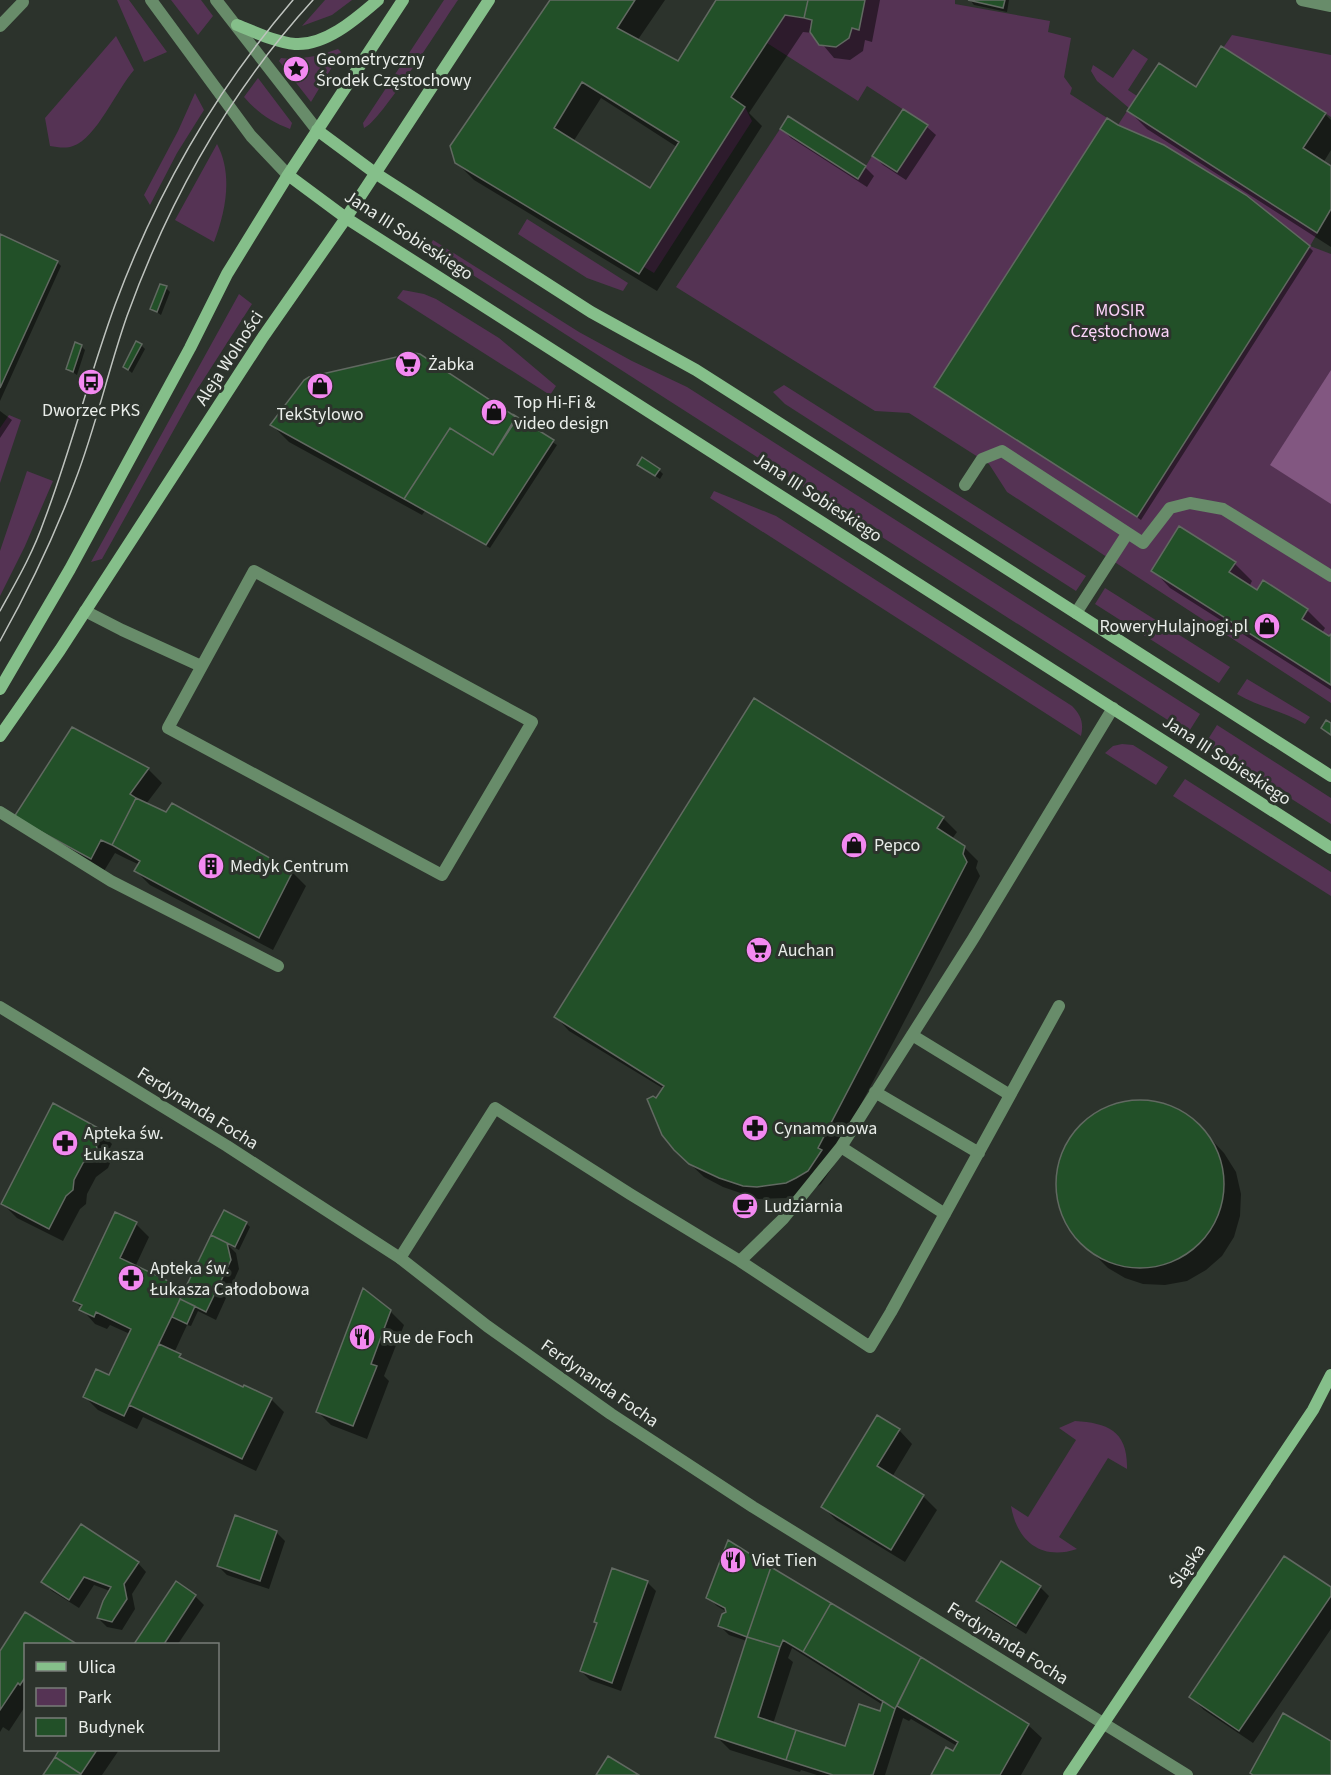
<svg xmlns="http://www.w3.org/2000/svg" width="1331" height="1775" font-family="'Source Sans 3',sans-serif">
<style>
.green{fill:#553354}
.water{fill:#825781}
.shadow{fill:#0007;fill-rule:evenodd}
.building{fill:#225028;stroke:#616961;stroke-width:1.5;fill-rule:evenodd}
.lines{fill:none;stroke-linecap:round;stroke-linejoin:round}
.lane{stroke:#688c6a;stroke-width:12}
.street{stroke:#688c6a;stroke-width:12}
.secondary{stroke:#85bf8a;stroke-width:12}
.tram{stroke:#bec3be;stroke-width:1.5}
.labels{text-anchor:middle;stroke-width:6;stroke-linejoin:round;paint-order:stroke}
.poi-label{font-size:18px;fill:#e9ede9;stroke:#2c332c;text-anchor:start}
.street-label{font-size:18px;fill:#e9ede9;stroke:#2c332c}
.park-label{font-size:18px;fill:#fcd3f9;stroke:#2c332c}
</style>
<rect width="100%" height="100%" fill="#2c332c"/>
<path class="green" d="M117,0H129L167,52L144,62Z
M171,0H201L213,16L198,35Z
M325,0H352L332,15L302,26Z
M444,0H458C444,20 379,124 364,128L363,123Z
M865,0H955V4L1050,21L1048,32L1071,38L1064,77L1072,88L1070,94L1118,125L1129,108L1097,81L1091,71L1093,65L1113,78L1133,49L1148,59L1128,90L1137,96L1159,63L1196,87L1232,35L1331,55V117L1325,113L1303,148L1331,166V209L1310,246L1331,254V703L1007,492L989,464L909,413L875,411L676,287L780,129L858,179L872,156L897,172L927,125L867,86L858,101L767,43L785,15L812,20L810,32L819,44L836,47L849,38L852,28L859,30Z
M116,36L134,70C117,89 96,139 73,146C66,149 57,147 50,146L45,118Z
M338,49L341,52L311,102L279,61L281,58C302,60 318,56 338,49Z
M258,78L292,123L290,129C271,122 257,112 244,97Z
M195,93L204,110L177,153L150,205L144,195L178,131Z
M745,107L752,121L654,273L644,267Z
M217,144C233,174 226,211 214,242L175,220Z
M527,219L628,283L623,291L587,278L518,234Z
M433,240L579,332L632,361L687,387L1200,714L1188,733L429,247Z
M403,290L424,294L436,299L499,338L556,386L550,395L397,298Z
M239,294L252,304L191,399L102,559L91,562Z
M784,385L1086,576L1076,591L785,404L773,392Z
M9,415L21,420L0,483V428Z
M27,471L53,481L25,546L0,596V551Z
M714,491L776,516L1072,706C1081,715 1084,723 1081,736L710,498Z
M1105,588L1230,667L1219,683L1095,604Z
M1247,679L1310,717L1305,724C1284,711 1258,707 1237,694Z
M1217,725L1331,798V824L1205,744Z
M1122,744L1133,745L1168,767L1156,785L1105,753L1113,746Z
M1185,779L1331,872V896L1173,796Z
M1075,1421C1108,1423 1128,1431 1127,1469L1108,1458L1059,1537L1077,1549C1041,1561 1017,1541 1011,1506L1028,1517L1076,1440L1059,1428Z"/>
<path class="water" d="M1331,370V504L1270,465Z"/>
<path class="shadow" d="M552,0H665L637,41L679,63L718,0H880L872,42L865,40L863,51L850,60L834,58L813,33L803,32L749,113L762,126L657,291L474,180L456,162ZM601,98L677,147L650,190L573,142Z
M970,0H1009L1007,12L974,5Z
M1196,89L1325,114L1331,120V150L1323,163L1331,168V247L1147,129L1129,111Z
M927,127L936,135L906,180L883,165L874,156Z
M782,129L865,167L874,176L867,187L791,138Z
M0,238L57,262L61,266L0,401Z
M1309,247L1313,251L1141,520L940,390Z
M166,288L170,292L161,315L152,309Z
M141,345L145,349L132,373L124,366Z
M81,346L85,350L77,375L68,369Z
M420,356L557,445L490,548L425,511L422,515L289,442L272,425Z
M0,411L12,420L0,438Z
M639,465L659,470L663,474L660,479Z
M1235,564L1252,581L1249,587L1257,592L1264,582L1307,610L1325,628L1322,633L1330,638L1331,636V690L1170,588L1153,570Z
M73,729L148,769L162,783L146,804L166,814L172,805L292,872L306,886L273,950L150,885L136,871L140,865L127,859L115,853L104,871L30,831Z
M943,818L957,832L952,839L964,847L978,861L976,868L980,876L831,1162L834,1165L821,1184L810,1191L787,1198L758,1199L723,1187L704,1177L689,1163L657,1100L664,1089L569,1031L556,1017Z
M1150,1102L1171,1108L1190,1119L1209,1137L1224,1153L1236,1172L1241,1194L1240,1216L1234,1237L1222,1256L1206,1270L1187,1281L1165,1285L1143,1284L1125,1278L1108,1268L1076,1236L1066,1219L1060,1201L1058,1182L1060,1163L1067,1145L1078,1130L1092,1117L1109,1108L1128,1103Z
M99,1131L112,1144L108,1152L110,1163L108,1168L96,1177L87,1194L86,1204L80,1209L63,1241L17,1218L3,1204Z
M225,1212L246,1223L250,1227L239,1250L227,1244L236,1253L239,1269L216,1320L198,1311L191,1326L187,1325L174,1353L187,1362L243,1389L271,1399L284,1412L256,1471L143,1417L137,1429L98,1410L85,1397L109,1377L130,1334L110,1325L107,1329L95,1324L74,1300L136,1224L149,1237L135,1267L185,1291Z
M390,1311L404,1325L384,1376L389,1381L367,1439L331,1425L317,1411Z
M899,1430L912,1444L892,1477L923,1496L937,1510L905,1562L836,1520L823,1507Z
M276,1532L285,1541L269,1589L227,1575L218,1566Z
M728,1542L1028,1725L1042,1738L1021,1775H932L957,1746L911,1719L909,1721L903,1718L885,1775H817L801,1770L800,1772L730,1750L716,1736L747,1641L729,1635L720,1626L729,1613L717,1606L708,1597ZM792,1648L883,1705L881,1713L846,1748L773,1724L793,1662L788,1658Z
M138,1563L146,1572L132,1594L135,1609L122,1630L107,1627L98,1618L110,1591L94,1585L79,1608L52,1591L43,1582Z
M647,1582L656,1591L621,1691L590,1680L581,1671Z
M176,1583L195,1596L204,1605L178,1644H136Z
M1040,1587L1049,1596L1026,1634L987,1610L978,1601Z
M1331,1589V1629L1253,1743L1204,1710L1191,1697Z
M26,1614L74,1644H26V1705L9,1731L3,1727L0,1732V1654Z
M61,1750H119L102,1775H45Z"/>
<path class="building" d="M550,0H635L617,28L678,61L716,0H808L804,18L785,15L731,97L745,107L639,274L455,163L450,146ZM582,82L679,142L650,188L554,128Z
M808,0H865L859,30L852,28L849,38L836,47L819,45L810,32L812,20L804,18Z
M968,0H1005L1003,8Z
M1221,46L1326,113L1303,148L1331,166V209L1317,233L1127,111L1159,63L1196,87Z
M903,109L928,125L897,172L872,156Z
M788,116L866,166L858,179L780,129Z
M1107,118L1118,125L1164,145L1246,195L1310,246L1137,517L934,387Z
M0,234L58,261L0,388Z
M160,284L167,286L157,312L150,309Z
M136,341L142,344L128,370L123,367Z
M75,342L82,345L73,372L66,369Z
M414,353L420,354L516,417L493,455L450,428L404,499L270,425L304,380L309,377Z
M514,415L554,440L486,545L404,499L450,428L493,455L516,420Z
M642,457L660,469L655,476L637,465Z
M1179,526L1236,562L1229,572L1257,590L1263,580L1308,609L1302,619L1329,636L1331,634V685L1151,571Z
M754,698L944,817L937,828L965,846L963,854L967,862L818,1148L822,1150L808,1171L796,1178L786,1183L757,1187L743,1186L719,1178L689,1164L674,1150L662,1135L647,1099L653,1096L656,1098L664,1086L554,1017Z
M1326,720L1331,723V735L1321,728Z
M72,727L149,768L130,794L136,798L112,845L101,840L91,859L14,817Z
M136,798L166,812L172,803L293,871L259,938L134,871L140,861L112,845Z
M1056 1184a84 84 0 1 1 168 0a84 84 0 1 1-168 0Z
M53,1103L100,1129L95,1138L97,1149L95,1154L83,1163L74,1180L73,1190L66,1196L49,1229L1,1204Z
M224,1210L247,1222L235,1247L211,1235Z
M115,1212L137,1222L120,1258L185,1289L124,1416L83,1397L96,1369L109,1375L131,1329L96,1312L94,1317L79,1310L82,1305L73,1301Z
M211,1235L227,1243L231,1260L206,1312L180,1299Z
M363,1288L391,1310L371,1364L377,1366L353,1426L316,1412Z
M180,1299L195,1306L187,1324L172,1317Z
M159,1344L181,1354L179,1357L243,1387L244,1385L272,1398L242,1459L129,1405Z
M877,1415L900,1429L877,1466L924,1495L891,1550L821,1507Z
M235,1515L277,1531L260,1581L217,1566Z
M81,1524L139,1562L124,1584L127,1599L112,1622L97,1618L103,1601L111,1587L84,1577L69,1600L41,1582Z
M728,1540L771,1567L747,1637L718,1626L722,1614L726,1612L725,1608L706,1598Z
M1284,1556L1331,1587V1596L1239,1731L1189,1697Z
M1001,1561L1041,1586L1016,1626L976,1601Z
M771,1567L831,1603L803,1652L783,1640L780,1647L747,1637Z
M612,1568L648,1581L612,1683L580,1671L597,1623L594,1622Z
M176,1581L196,1595L164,1644H134Z
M831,1603L921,1657L895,1709L803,1652Z
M25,1612L77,1644H26V1676L20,1685L18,1683L0,1710V1651Z
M747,1637L780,1647L758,1717L796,1730L786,1760L715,1737Z
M921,1657L1029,1724L1000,1775H931L946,1747L953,1751L958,1742L897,1706Z
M883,1701L895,1709L873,1775H833L786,1760L796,1730L845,1746L859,1704L880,1711Z
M1283,1713L1331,1741V1775H1253L1250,1773Z
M59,1750H97L81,1774L55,1757Z
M608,1756L639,1775H596Z
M55,1757L81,1774L80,1775H43Z"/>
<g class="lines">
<path class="lane" d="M0,26L23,2
M965,485L982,459L1002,451L1143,543L1170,508L1190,503L1223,509L1331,576
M254,571L532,722L442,875L168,728Z
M85,611L122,630L201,666
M1076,613L1127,534
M0,812L111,881L278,966
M912,1035L1010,1095
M875,1092L979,1153
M841,1147L945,1214
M400,1258L495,1108L630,1194L740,1261L783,1219L841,1147L973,939L1113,708
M740,1261L870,1347L891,1312L1059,1006"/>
<path class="street" d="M151,0L251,136L288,175
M216,0L317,130
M1302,0L1331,6
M0,1007L227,1146L400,1258L487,1326L611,1414L753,1507L1187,1775"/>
<path class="secondary" d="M237,25C255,32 275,42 295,44C326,46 357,18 378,0
M317,130L375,173L591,312L696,370L1331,776
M288,175L346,218L1331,848
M0,689L70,569L190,348L227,274L288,175L403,0
M0,736L60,650L263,337L346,218L489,0
M1069,1775L1313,1410L1331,1375"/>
<path class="tram" d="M0,611C16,582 33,553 44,521C71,450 89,376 115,305C156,194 216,90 293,0
M0,641C29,589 54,537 75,481C96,427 108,370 127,316C169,200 230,91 313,0"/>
</g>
<defs>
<symbol id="sight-disc" viewBox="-11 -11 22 22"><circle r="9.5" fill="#f389f1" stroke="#2c332c"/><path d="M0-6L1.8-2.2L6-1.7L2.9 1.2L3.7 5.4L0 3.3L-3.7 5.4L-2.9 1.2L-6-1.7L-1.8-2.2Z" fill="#111"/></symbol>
<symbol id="supermarket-disc" viewBox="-11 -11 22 22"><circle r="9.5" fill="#f389f1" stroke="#2c332c"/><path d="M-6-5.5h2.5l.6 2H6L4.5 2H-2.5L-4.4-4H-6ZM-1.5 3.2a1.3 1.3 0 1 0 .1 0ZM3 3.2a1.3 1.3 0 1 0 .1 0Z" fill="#111"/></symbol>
<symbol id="bus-disc" viewBox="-11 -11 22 22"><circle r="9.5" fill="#f389f1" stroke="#2c332c"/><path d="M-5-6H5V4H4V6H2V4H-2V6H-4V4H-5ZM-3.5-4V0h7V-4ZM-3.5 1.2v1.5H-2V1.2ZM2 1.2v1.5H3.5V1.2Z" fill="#111"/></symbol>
<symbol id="shop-disc" viewBox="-11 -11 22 22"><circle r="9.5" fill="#f389f1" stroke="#2c332c"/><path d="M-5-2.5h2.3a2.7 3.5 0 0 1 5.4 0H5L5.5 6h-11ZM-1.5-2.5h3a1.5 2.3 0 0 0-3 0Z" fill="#111"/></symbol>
<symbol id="building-disc" viewBox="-11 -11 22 22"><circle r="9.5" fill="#f389f1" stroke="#2c332c"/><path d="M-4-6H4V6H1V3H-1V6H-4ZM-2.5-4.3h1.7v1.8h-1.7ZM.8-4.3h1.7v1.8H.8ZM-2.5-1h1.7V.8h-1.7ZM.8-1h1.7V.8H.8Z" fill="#111"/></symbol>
<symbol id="pharmacy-disc" viewBox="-11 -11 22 22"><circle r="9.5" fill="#f389f1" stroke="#2c332c"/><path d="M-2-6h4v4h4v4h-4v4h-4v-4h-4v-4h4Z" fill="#111"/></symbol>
<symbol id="cafe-disc" viewBox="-11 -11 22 22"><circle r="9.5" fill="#f389f1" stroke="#2c332c"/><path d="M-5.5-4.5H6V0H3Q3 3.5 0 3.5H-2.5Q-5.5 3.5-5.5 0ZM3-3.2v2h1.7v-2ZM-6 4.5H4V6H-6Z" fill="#111"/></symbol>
<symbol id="restaurant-disc" viewBox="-11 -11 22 22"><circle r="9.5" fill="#f389f1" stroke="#2c332c"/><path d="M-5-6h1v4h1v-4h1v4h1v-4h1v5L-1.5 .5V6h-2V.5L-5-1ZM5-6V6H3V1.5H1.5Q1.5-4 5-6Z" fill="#111"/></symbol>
</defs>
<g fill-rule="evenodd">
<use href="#sight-disc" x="281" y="54" width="30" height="30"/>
<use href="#supermarket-disc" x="393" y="349" width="30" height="30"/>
<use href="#bus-disc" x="76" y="367" width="30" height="30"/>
<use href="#shop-disc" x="305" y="371" width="30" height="30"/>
<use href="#shop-disc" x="479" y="397" width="30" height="30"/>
<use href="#shop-disc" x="1252" y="611" width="30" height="30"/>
<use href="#shop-disc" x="839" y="830" width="30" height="30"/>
<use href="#building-disc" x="196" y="851" width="30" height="30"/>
<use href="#supermarket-disc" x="744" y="935" width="30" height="30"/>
<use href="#pharmacy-disc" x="740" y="1113" width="30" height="30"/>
<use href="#pharmacy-disc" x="50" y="1128" width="30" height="30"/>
<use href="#cafe-disc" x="730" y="1191" width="30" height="30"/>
<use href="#pharmacy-disc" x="116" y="1263" width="30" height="30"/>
<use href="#restaurant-disc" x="347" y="1322" width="30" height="30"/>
<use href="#restaurant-disc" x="718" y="1545" width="30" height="30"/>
</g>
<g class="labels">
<g class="poi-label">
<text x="316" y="65">Geometryczny<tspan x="316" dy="21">Środek Częstochowy</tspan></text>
<text x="428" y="370">Żabka</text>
<text x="514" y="408">Top Hi-Fi &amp;<tspan x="514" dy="21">video design</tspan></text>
<text x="91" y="416" text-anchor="middle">Dworzec PKS</text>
<text x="320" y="420" text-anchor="middle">TekStylowo</text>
<text x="1248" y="632" text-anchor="end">RoweryHulajnogi.pl</text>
<text x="874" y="851">Pepco</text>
<text x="230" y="872">Medyk Centrum</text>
<text x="778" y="956">Auchan</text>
<text x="774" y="1134">Cynamonowa</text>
<text x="84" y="1139">Apteka św.<tspan x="84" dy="21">Łukasza</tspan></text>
<text x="764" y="1212">Ludziarnia</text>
<text x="150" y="1274">Apteka św.<tspan x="150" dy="21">Łukasza Całodobowa</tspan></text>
<text x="382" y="1343">Rue de Foch</text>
<text x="752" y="1566">Viet Tien</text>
</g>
<g class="street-label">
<text transform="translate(409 235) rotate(33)" y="6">Jana III Sobieskiego</text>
<text transform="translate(229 358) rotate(-57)" y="6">Aleja Wolności</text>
<text transform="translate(818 497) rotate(33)" y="6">Jana III Sobieskiego</text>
<text transform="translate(1227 760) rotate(33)" y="6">Jana III Sobieskiego</text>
<text transform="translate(198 1108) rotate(32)" y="6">Ferdynanda Focha</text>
<text transform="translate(600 1383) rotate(35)" y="6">Ferdynanda Focha</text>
<text transform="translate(1187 1566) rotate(-56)" y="6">Śląska</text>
<text transform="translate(1008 1643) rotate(32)" y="6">Ferdynanda Focha</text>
</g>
<g class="park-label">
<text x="1120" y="316">MOSIR<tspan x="1120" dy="21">Częstochowa</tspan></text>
</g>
</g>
<rect x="24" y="1643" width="195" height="108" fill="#2c332c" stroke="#787d78" stroke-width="1.5"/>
<rect x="36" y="1662" width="30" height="9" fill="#85bf8a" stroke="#787d78" stroke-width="1.5"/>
<text x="78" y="1673" font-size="18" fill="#e9ede9">Ulica</text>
<rect x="36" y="1688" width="30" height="18" fill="#553354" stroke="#787d78" stroke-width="1.5"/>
<text x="78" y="1703" font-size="18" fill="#e9ede9">Park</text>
<rect x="36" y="1718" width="30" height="18" fill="#225028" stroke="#787d78" stroke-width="1.5"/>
<text x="78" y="1733" font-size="18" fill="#e9ede9">Budynek</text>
</svg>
